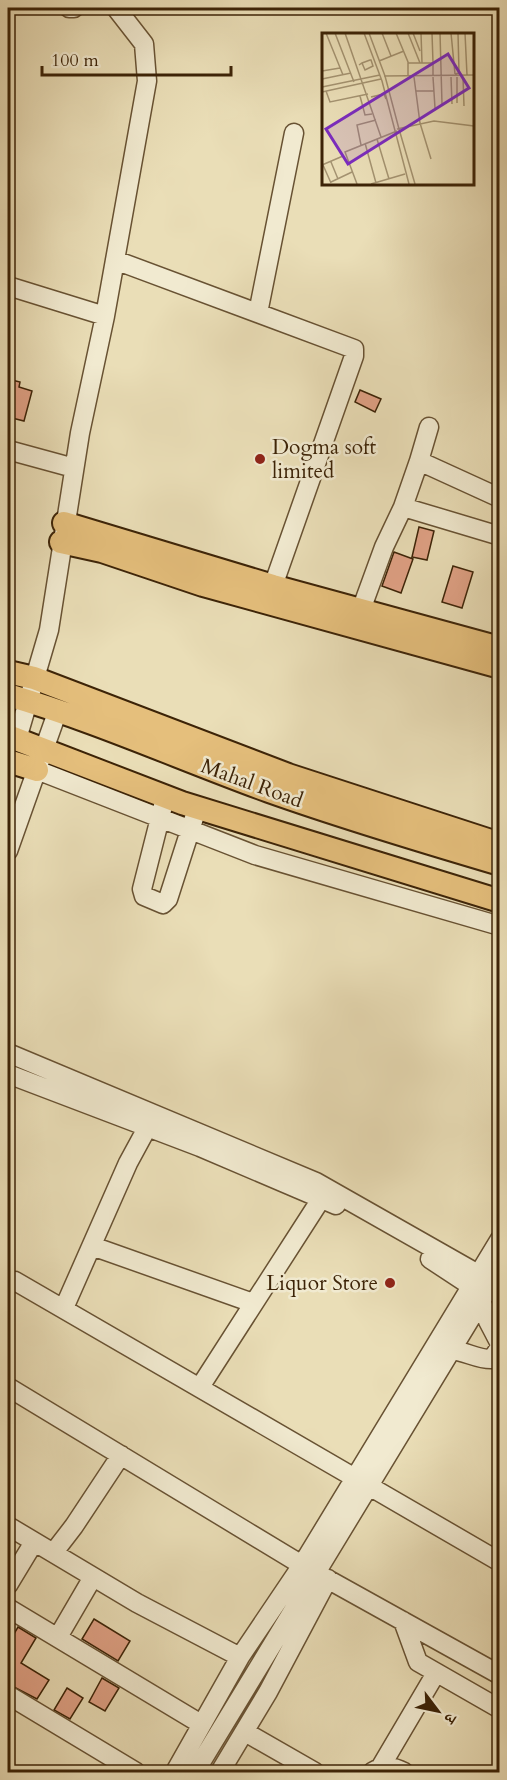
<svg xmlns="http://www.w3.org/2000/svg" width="507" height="1780" font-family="Cardo,'Noto Serif Devanagari',serif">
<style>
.building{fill:#e0a185;stroke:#3c2307;stroke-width:1.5}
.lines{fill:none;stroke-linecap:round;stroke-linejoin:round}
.minor-casing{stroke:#685233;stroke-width:21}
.major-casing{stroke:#3c2307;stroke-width:26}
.minor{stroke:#f1ead0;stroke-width:18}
.major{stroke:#e5bf7c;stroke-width:22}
.poi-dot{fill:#8f2418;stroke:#f1ead0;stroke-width:2}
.labels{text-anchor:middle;stroke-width:5;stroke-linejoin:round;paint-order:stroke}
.poi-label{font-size:21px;fill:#3c2307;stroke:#f1ead0;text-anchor:start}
.street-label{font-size:21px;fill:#3c2307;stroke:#f1ead0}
.inset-road{fill:none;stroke:#a49371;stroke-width:1.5}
.view{fill:#7b2cbf;fill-opacity:0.15;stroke:#7b2cbf;stroke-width:3}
.inset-edge{fill:none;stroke:#3c2307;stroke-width:3}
</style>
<rect width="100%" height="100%" fill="#eadeb7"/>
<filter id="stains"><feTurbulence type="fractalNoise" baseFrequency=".00333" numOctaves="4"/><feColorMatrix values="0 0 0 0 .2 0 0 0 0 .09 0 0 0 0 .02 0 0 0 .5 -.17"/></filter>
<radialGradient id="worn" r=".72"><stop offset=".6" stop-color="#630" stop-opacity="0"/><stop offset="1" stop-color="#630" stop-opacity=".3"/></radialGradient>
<path class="building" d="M8,379L20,382L19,387L32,391L24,421L8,417Z
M360,390L381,399L375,412L355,402Z
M419,527L434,531L427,560L412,557Z
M394,552L413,559L401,593L382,586Z
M453,566L473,572L462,608L442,602Z
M94,1619L130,1641L118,1661L82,1639Z
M18,1627L36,1638L21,1663L49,1680L37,1699L8,1684V1671L14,1660L8,1656V1644Z
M102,1678L119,1688L105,1711L89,1702Z
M67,1688L83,1698L70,1719L54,1710Z"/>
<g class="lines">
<defs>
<path id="minor" d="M69,8H74
M115,260L354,349V356L273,586
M8,286L105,316
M258,313L294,133
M8,450L74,468
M419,461L429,427
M403,507L419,461L500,498
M361,610L384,547L403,507L500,536
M17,739L49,630L80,433L105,316L147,81L144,44L116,8
M37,770L255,855L500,926
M163,806L142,889L144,896L163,904L168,899L194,818
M8,851L58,710
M8,1053L316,1182L478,1274
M8,1074L200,1147L336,1205
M92,1246L253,1303
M430,1259L471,1286
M15,1281L355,1478
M481,1299L488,1321L500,1344
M64,1308L128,1163L147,1128
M451,1350C465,1351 479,1360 492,1359L500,1347
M8,1387L302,1565L500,1675
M200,1387L321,1199
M369,1486L500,1562
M8,1526L137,1603L240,1657
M54,1552L74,1526L121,1455
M8,1585L34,1542
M8,1608L201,1724
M403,1621L418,1662L500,1709
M58,1637L93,1577
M8,1695L136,1772
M245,1732L315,1772
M380,1768L436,1673
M175,1772L240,1657L302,1565L500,1239
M195,1772L500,1270
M220,1772L268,1692L328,1579
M372,1772C384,1765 393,1766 404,1772"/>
<path id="major" d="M64,523L273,586L500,648
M61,542L102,551L203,585L500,667
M8,672L34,678L288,775L500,844
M8,695C97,721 181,759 269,791C345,818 422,841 500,864
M8,736L182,803L500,901
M8,761L37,770"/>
</defs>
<use href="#minor" class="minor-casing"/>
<use href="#major" class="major-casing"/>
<use href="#minor" class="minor"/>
<use href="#major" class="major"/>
</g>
<g class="poi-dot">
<circle cx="260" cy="459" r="6"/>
<circle cx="390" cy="1283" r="6"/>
</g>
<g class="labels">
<g class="poi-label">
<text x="272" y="454">Dogma soft<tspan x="272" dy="24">limited</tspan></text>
<text x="378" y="1290" text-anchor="end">Liquor Store</text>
</g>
<g class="street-label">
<text transform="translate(252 783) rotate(20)" y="7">Mahal Road</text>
</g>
</g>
<g transform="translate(322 33)">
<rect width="152" height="152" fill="#eadeb7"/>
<path class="inset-road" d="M4,0L21,42M13,0L32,49M23,0L59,104M42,0L60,48L87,151M47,0L63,43L77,96M60,0L69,23M74,0L86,29V43M86,0L98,30M91,0L98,18M99,0L100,30M110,0L111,30M118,0L120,71M129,0L133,41M143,0L145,42M57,28L82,18M86,30H111V43M37,32L40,30L48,27H49L51,33L43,37L40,30M0,38L18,35M133,41L137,40L136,0M62,43L152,42M92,44L98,90L109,126M111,44L113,75M129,44L130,71M135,44V70M141,44L142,73M0,46L29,40M0,54L58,42M4,58L8,69L46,61M94,58H112M0,59L59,46M38,63L43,82L50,81M49,64L62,61L64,66M75,96L112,88L152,93M77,96L93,151M55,106L67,146M43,110L54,150M39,112L35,92L54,87M9,129L16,146M0,132L21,123M1,132L9,150M9,149L30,139M35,151L23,119L75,98M49,151L83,141"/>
<path class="view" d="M126,21L147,55L26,131L4,96Z"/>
<rect width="152" height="152" class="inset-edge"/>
</g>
<rect width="507" height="1780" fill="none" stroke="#eadeb7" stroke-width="30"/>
<rect x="9" y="9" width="489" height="1762" fill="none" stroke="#3c2307" stroke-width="3"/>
<rect x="15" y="15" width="477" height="1750" fill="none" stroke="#3c2307" stroke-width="1.5"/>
<g transform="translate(438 1711) rotate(122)" stroke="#f1ead0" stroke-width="4.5" paint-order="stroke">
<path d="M0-4.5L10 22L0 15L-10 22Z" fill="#3c2307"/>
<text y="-9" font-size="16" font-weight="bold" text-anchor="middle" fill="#3c2307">उ</text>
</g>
<path d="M42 66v9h189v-9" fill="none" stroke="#3c2307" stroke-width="3"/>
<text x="51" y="66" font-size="18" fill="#3c2307" stroke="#f1ead0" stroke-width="4.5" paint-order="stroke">100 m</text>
<rect width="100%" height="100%" filter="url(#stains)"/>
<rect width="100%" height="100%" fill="url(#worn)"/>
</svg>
